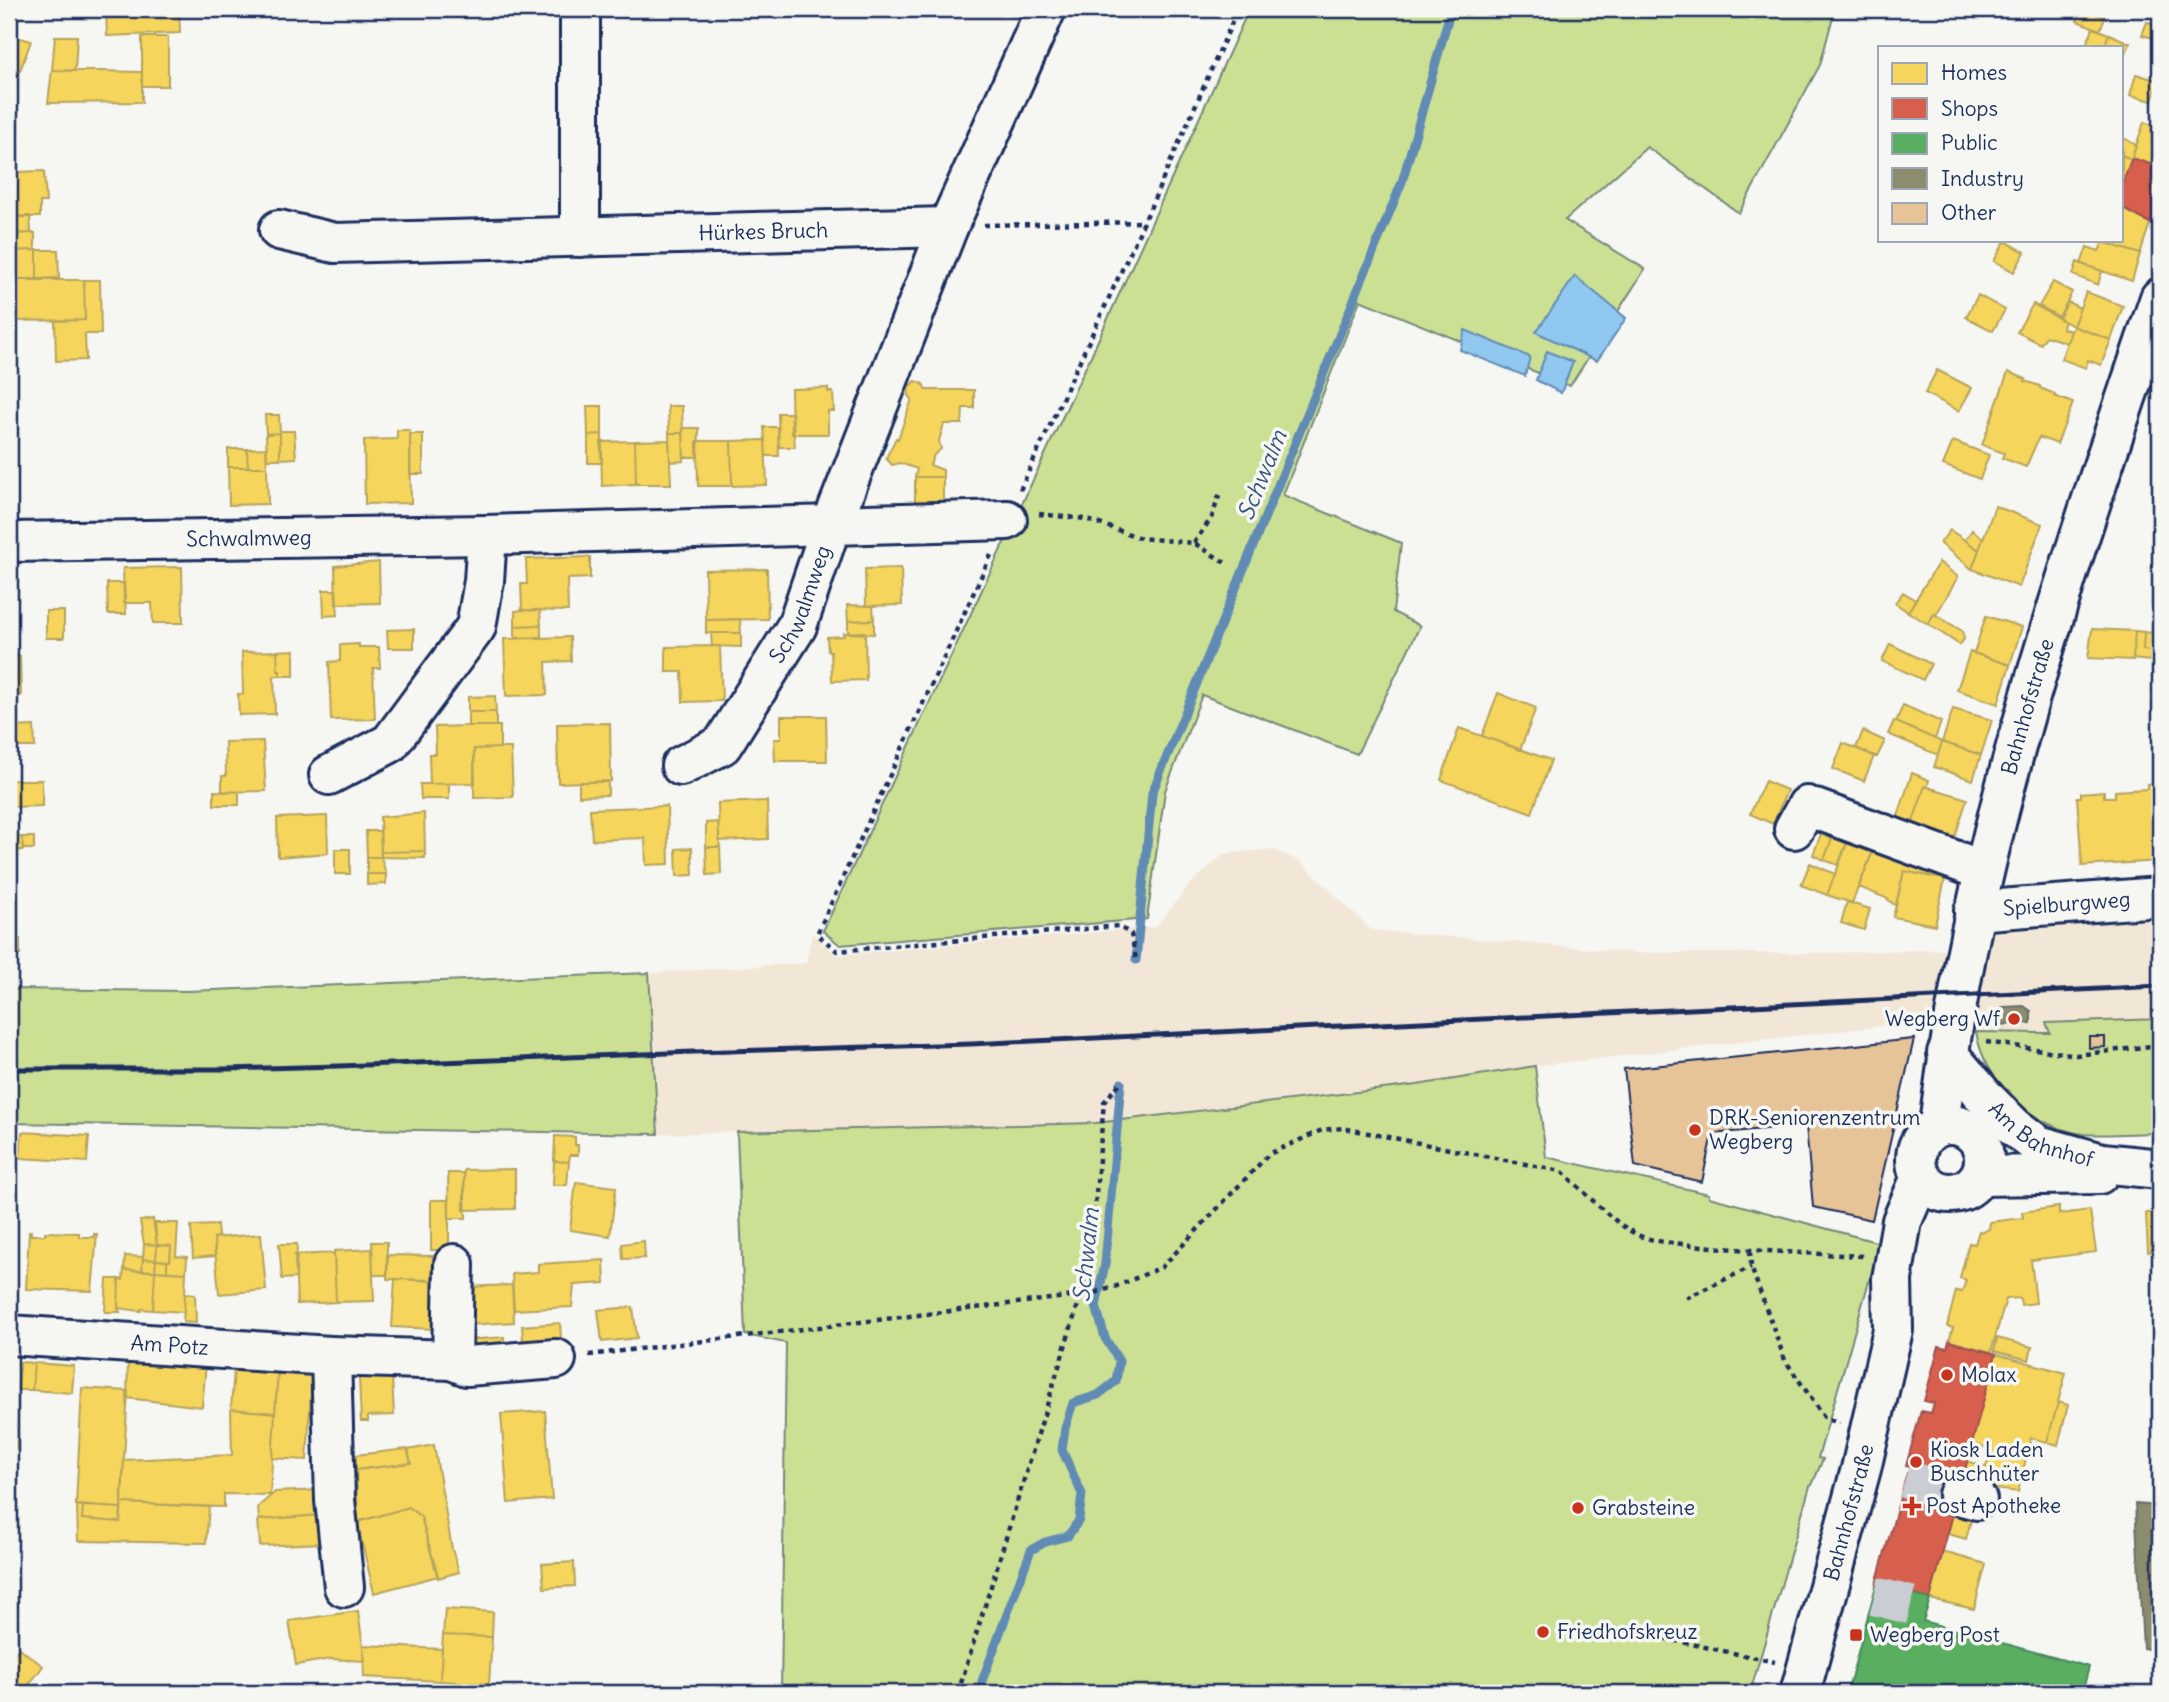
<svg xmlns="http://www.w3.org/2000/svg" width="2169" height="1702" font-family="Delius,sans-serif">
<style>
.built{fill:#f2e7d7}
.green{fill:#cce094;stroke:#748879;stroke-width:2}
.water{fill:#90c8ef;stroke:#618bb5;stroke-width:2}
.homes{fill:#f6d55c;stroke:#b4a35d;stroke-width:2}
.shops{fill:#d6604d;stroke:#9e5152;stroke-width:2}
.public{fill:#5aae61;stroke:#478860;stroke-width:2}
.industry{fill:#8c8c6e;stroke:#6a7069;stroke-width:2}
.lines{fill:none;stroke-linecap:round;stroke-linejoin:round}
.stream{stroke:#618bb5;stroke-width:9}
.building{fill:#e7c398;stroke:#1b2f5e;stroke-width:2}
.minor-tunnel{stroke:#caced4;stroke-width:38;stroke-dasharray:38 19;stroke-linecap:butt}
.minor-casing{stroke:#1b2f5e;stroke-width:44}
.path{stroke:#1b2f5e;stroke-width:4.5;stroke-dasharray:5 5;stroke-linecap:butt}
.minor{stroke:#f6f6f2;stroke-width:38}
.rail{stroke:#1b2f5e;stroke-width:5}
.poi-dot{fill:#c8321e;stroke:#f6f6f2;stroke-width:2.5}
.labels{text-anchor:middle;stroke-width:7;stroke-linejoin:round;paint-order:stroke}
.street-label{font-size:21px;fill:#1b2f5e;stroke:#f6f6f2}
.poi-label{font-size:21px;fill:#1b2f5e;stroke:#f6f6f2;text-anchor:start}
.water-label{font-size:23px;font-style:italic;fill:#385582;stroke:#f6f6f2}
</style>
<rect width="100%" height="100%" fill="#f6f6f2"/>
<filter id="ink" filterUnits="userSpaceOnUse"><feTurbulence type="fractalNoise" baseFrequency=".0143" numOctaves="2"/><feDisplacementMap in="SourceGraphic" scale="14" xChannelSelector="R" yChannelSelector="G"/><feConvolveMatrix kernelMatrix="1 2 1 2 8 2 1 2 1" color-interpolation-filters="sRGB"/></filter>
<g filter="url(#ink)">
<path class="built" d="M1272,849L1301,862L1371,930L1638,953H1823L1987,948L1990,918L2160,911V1019L2046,1023L2051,1033L1976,1032L1977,1020H1934L1535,1066L1417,1085L1096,1123L658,1134L649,973L806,963L812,933L836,955L1156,927L1189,885L1224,854Z"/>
<path class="green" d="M1249,9H1835L1820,65L1739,213L1647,147L1565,220L1645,269L1570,386L1360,300L1283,495L1401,543L1393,612L1420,626L1357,754L1202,695L1165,791L1147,919L840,945L823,931L1090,358Z
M649,973L658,1134L9,1123V989L187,991Z
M2160,1019V1133C2135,1133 2109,1136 2084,1134C2033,1128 1985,1082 1976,1032L2050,1033L2046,1023Z
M1535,1066L1546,1157L1709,1194V1197L1880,1243L1818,1458L1823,1459L1812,1485L1810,1486L1750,1693H781L786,1343L745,1335L737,1132L1096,1123L1417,1085Z
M408,1686L633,1693H407Z"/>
<path class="water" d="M1575,276L1626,318L1597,361L1536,332Z
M1465,330L1530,357L1525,376L1460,350Z
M1547,351L1573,362L1561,393L1536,380Z"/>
<path class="homes" d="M106,9H179L180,33L107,36Z
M2082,9L2105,17L2100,30L2077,21Z
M2147,22L2160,25V40L2142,35Z
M2093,28L2109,34L2104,47H2085Z
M2109,34L2130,43L2122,63V47H2104Z
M9,35L31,41L15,84L9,82Z
M55,36H77L75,71L52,70Z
M142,37H168V86H142Z
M52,70L142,72V102L48,103Z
M2136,74L2159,81L2152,101L2130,95Z
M2144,122L2160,128V167L2132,158Z
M2122,137L2136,145L2132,158L2133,161L2122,155Z
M2122,155L2131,160L2125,176L2122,174Z
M44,171L46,202H40V217H9V181L15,180V172Z
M2122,208L2150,223L2140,254L2103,242L2122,240Z
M30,216L31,233L9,234V217Z
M35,233V250L9,251V234Z
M2005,241L2025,252L2014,272L1994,261Z
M2103,242L2140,254L2132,281L2081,264L2087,247L2099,251Z
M37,250H58L59,278L37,279Z
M37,250V279H9V251Z
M2077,262L2102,271L2098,285L2073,275Z
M9,280H84L85,320L9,321Z
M84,280H100L101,334H85L86,360L56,361L55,321L85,320Z
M2053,282L2072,292L2059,317L2039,306Z
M2086,292L2123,306L2111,340L2073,326Z
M1978,295L2005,310L1993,331L1966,317Z
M2068,302L2080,308L2073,326L2059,318Z
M2033,304L2064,321L2062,328L2071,331L2067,343L2046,336L2041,344L2017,332Z
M2073,326L2111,340L2101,365L2088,360L2086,368L2061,359Z
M1937,370L1972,388L1959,411L1925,393Z
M2008,372L2026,379L2025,381L2040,386V388L2055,394L2054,396L2073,403L2057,444L2039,437L2026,467L2002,458L2004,453L1982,445Z
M916,381L923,384L926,390H974V408H963L962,424H944L939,441L941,449L934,455L930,465L943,470V477H915L917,469L900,463L892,465L886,458L896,438L898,439L912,399L909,396L908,387Z
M828,388V392H833L834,411H828V434H792L791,389Z
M587,406H602V434L588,435Z
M668,406H682L683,433H669Z
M778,413H792L795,447H779Z
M265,415H279L280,433L266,434Z
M764,427H778L779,456H766Z
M683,428H699L698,457H684Z
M397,430H410L411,503L365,504L364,440L397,439Z
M280,431H294L296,458L280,459Z
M280,433V459H267L266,434Z
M669,433H683L684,461L670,462Z
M410,434H423V474H410Z
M602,434V463H588V435Z
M669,440L671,484H636L635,441Z
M765,440L767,485L732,486L731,441Z
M635,441L636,484L602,486L601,442Z
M697,441H731L732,486H698Z
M1953,441L1989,455L1980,479L1943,465Z
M266,448L267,467H248L247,449Z
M228,449H247L248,467H228Z
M228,467H267L268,504L229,505Z
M915,477H943V503H915Z
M1995,506L2042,524L2019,587L1972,569Z
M1950,530L1979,550L1972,569L1940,543Z
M1972,530L1983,538L1979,550L1965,540Z
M590,557V578L567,579L568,611L522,610L521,584H527L526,559Z
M379,562L380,603L336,604L335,566Z
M1939,562L1958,577L1936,615L1934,614L1928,624L1908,612Z
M182,567L183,623H153L152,603H124L123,568Z
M901,568L902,605L866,606L865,569Z
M767,569L768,619L706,620L705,570Z
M107,583H124L126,614H108Z
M323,590H336L338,615L324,616Z
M1903,592L1915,600L1908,612L1895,603Z
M847,605L873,606L874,620L848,621Z
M522,610H540L541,625L515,626V611Z
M46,611H64V638H46Z
M1934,614L1962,631L1964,639L1960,645L1928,624Z
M1986,616L2022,627L2010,665L1974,653Z
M740,619L741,633H706V620Z
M874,620V634L848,633V621Z
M541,625V637L515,638V626Z
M414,629V648H388L387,630Z
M2092,629L2135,631L2133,660L2088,658Z
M2135,631L2144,632L2143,650L2151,651L2150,661L2133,659Z
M865,632L866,680L832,681L831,651H828L827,637L844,636L843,633Z
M2144,632L2160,634V661H2150L2151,651L2143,650Z
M711,633H741V647L712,646Z
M570,637L571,661L546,662L547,695L506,696L504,639Z
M359,644V647H379L380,668H373L375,719L331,720L329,662L340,661V645Z
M1890,644L1931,664L1923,680L1882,661Z
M712,646H720L722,701L683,702L682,672H666V647Z
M294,650V676H280V671H278L277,651Z
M277,651L278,671H280V676H274L275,714L239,715L238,694H243L242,652Z
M1970,652L2010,665L1998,704L1957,690Z
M9,656H20L21,696H9Z
M1498,693L1536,708L1520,750L1482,736Z
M495,696L496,712H468V697Z
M1903,705L1941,722L1935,739L1896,722Z
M1953,709L1992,720L1981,755L1942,742Z
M468,712H496V726H468Z
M781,716H826L827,761H775L774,739H781Z
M1894,721L1942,742L1938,755L1888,734Z
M610,723L611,781L558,783L557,724Z
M34,726L35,747H13V727Z
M468,726H500V748L474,749L475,783L430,784L429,754H436L435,727Z
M1459,728L1551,760L1532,813L1441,780Z
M1863,731L1885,741L1877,757L1856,748Z
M263,741L266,791L222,792V776H226L225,742Z
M1942,742L1981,755L1973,780L1934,767Z
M1843,743L1874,756L1864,781L1833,769Z
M500,748H511L513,797L474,798V749Z
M1912,773L1929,780L1927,787L1925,786L1910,830L1895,825Z
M9,780H42V806L9,807Z
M1765,781L1787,790L1773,824L1750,814Z
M579,782H608V795L579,796Z
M2160,783V861L2082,866L2077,797H2081V793L2104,791V797H2115V791L2147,789V784Z
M420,784H449V799H421Z
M1925,786L1967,799L1953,843L1910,830Z
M214,791L239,792V805H214Z
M767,801L768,839L719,841L718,803Z
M667,806L669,864L646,865L645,838L592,840L590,809Z
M424,813L425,851L381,852L380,817Z
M327,816L328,853L278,857L277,818Z
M718,822L720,847H706V823Z
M1853,828L1878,838L1852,903L1827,895Z
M366,831H380L381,857H367Z
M1835,831L1849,837L1838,865L1824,860Z
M1821,834L1832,839L1824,860L1813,855Z
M9,837H22L23,850L9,851Z
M22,837H34V849H23Z
M1878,838L1942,863L1938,878L1904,871L1896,906L1886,898L1859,887Z
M706,847H720L721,874L707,875Z
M692,848L693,875L677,876L676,849Z
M335,849H350V874H335Z
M425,851V858L381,857V852Z
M367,857H381L386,874H367Z
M1810,863L1835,874L1827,895L1801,885Z
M1904,871L1945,879L1935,925L1893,917Z
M367,874H386V884L367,885Z
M1847,902L1870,909L1864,930L1841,923Z
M9,939H20V955H9Z
M22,1132L89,1136L87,1162L20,1158Z
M555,1136L575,1137V1145H578V1155H570L569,1162L554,1161Z
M554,1161L569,1162L567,1185H553Z
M515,1169V1209L464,1210V1170Z
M448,1173H464L466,1218H449Z
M576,1182L616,1187L610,1236L570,1230Z
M431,1200H449V1250H431Z
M2059,1207V1214L2090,1210L2096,1252L2031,1260L2036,1303L2021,1305L2020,1298L2006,1299L1991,1352L1949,1341L1953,1328L1947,1326L1956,1291L1962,1292L1966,1280L1960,1278L1969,1243L1975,1244L1979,1231L1983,1232L1989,1229L1990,1222L2023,1218L2022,1212Z
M2146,1213H2159L2160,1251L2148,1252Z
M153,1219L157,1245L144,1244L140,1221Z
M155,1223H178L176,1256L187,1257L186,1273L167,1272V1261H170L171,1246L157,1245Z
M217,1225L218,1237L214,1238L215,1256L193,1258L191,1226Z
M29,1231H31V1235H45V1232L79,1233V1237H94V1234H97L92,1291L26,1289Z
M261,1234L266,1290L219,1294L214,1238Z
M644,1241L645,1258L623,1259L622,1244Z
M372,1242H387V1275H373Z
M144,1244L157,1245L156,1260L143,1259Z
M279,1244H297L296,1278L282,1279Z
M157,1245L171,1246L170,1261L156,1260Z
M372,1249L374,1301L336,1302L334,1251Z
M334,1253L336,1302L297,1304L295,1255Z
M388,1255L433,1256L432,1280L387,1279Z
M125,1256L143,1257L142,1271L124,1270Z
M143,1259L156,1260L155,1271H142Z
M156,1260L167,1261V1272L155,1271Z
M604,1260L605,1283L574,1285L572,1307L514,1310L512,1274L538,1272V1264Z
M124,1270L155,1271L153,1310L141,1309V1311L118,1308L119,1279L123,1280Z
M155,1271L186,1273L184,1312L153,1310Z
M107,1279H119L118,1308L120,1312H105Z
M395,1279L436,1281L434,1329L392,1327Z
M512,1285L514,1322L467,1325L465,1287Z
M185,1293L195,1294L196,1323L183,1322Z
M633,1307L637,1338L602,1342L598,1310Z
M560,1323L562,1352L524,1354L522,1326Z
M504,1337L505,1356L470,1359L468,1340Z
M1997,1338L2032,1347L2029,1360L1994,1351Z
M2160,1342V1383H2155L2153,1343Z
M1996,1354L2066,1373L2047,1442L2031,1438L2018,1492L1961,1485L1967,1461L1986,1467L1991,1449L1971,1444Z
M128,1360L206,1364L202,1407L127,1398Z
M20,1362L34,1363L32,1390H18Z
M34,1363L74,1366L72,1393L32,1390Z
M234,1368L278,1371L275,1413L231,1409Z
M278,1371L312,1373L307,1460L272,1458Z
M392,1377L394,1415L368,1416V1421H361L359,1378Z
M82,1388L128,1391L121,1508L76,1505Z
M2058,1402L2068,1405L2058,1445L2047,1442Z
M231,1409L275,1413L270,1495L224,1494V1507L122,1503L124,1460L232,1455Z
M545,1411L552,1499L508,1503L501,1414Z
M9,1428L16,1429V1449H9Z
M434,1445L452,1549L459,1572L438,1578L421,1517L409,1507L358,1522L356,1470L411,1463L408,1450Z
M407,1449L411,1463L356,1470V1455Z
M319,1490L320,1515L259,1520L258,1507L275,1492Z
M122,1503L209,1507L206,1543L78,1541L77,1505L83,1506L82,1519L120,1522Z
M1956,1504L1974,1509L1966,1539L1948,1534Z
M83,1506L121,1508L120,1522L82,1519Z
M409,1507L421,1517L438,1576L374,1593L357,1522Z
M320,1515L321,1543L260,1546L258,1520Z
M1943,1552L1986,1564L1974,1609L1930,1599Z
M574,1562L575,1586L544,1588L542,1564Z
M445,1609L493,1612L492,1637L443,1635Z
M358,1611L365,1661L330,1659L296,1665L289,1621Z
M443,1635L492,1637L489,1684L440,1681Z
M363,1645L442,1649L440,1681L364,1677Z
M19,1648L43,1666L23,1693H9V1661Z"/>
<path class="shops" d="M2134,159L2160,167V199L2150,223L2122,208V184L2131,160Z
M1949,1341L1996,1354L1961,1485H1948L1913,1475L1915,1469L1906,1466L1921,1411L1931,1413L1934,1403L1924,1401L1939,1346L1947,1348Z
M1907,1473L1948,1485L1958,1495L1930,1599L1876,1586V1584Z"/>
<path class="public" d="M1876,1586L1930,1599L1923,1621L2089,1667L2082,1693H1847Z"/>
<path class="industry" d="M2024,1006L2031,1011V1023L1997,1025V1014L2003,1007Z
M2135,1504L2160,1506V1652L2143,1648Z"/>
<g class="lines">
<path class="stream" d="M1136,960L1152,793L1402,182L1451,9
M981,1693L982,1681L1031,1550L1045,1542L1068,1536L1079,1520L1082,1494L1062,1450L1065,1428L1073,1403L1098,1395L1116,1381L1119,1361L1105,1338L1096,1306L1105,1264L1121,1083"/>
</g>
<path class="building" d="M2089,1037H2105V1047L2089,1048Z
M1914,1039L1872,1220L1813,1207L1806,1125L1712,1134L1702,1182L1635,1166L1624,1069Z"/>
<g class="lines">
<path class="minor-tunnel" d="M1905,1479L1958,1495
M1874,1596L1926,1609"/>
<defs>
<g id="minor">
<path d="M580,9V237"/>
<path id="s1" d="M279,230L335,243L948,227"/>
<path id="s2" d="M9,542L487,535L1007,520"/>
<path id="s3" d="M681,766L722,745L797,626L831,526L948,227L1046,9"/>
<path d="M329,775L390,743L476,627L484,581L487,535"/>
<path d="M1794,829L1807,806L1984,871"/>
<path id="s4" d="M1974,911L2160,897"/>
<path id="s5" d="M1947,1053L1988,1101L2014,1127L2038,1145L2102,1163L2160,1169"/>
<circle cx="1950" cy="1159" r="34"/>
<path id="s6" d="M1939,1126C1972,841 2068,568 2160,298"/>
<path d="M1980,1176L2099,1174"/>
<path id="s7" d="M9,1335L331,1356L452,1360L467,1366L556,1359"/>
<path d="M331,1356L335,1500L344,1587"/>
<path d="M452,1360L454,1264"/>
<path d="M1958,1495L1977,1500"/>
<path id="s8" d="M1800,1693L1861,1469L1893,1330L1892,1279L1902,1221L1921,1177"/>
</g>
</defs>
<use href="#minor" class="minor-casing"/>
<path class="path" d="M984,225L1144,222
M1020,490L1144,222L1238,9
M1039,514L1085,519L1141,538L1194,543L1229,565
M1194,543L1212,517L1221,490
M991,555L817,934L837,951L1118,926L1131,934L1136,960
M1986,1042L2077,1055L2160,1045
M1750,1251L1751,1267L1785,1360L1824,1417L1839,1424
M1686,1298L1751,1267
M589,1355L1091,1294L1117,1286L1162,1267L1269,1154L1322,1130L1343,1128L1561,1171C1586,1192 1606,1217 1634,1233C1649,1242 1675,1243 1692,1245C1749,1251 1806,1253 1863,1256
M1635,1632L1775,1662
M958,1693L1081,1295L1091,1251L1104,1102L1120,1083"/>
<use href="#minor" class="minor"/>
<path class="rail" d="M9,1069H225L339,1066L693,1052L971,1044L2160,986"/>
</g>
</g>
<g class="poi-dot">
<circle cx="2014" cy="1019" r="7"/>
<circle cx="1695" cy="1130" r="7"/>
<circle cx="1947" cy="1375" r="7"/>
<circle cx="1916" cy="1462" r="7"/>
<path d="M1908.5 1495.5h7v7h7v7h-7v7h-7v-7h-7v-7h7z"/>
<circle cx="1578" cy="1508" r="7"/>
<circle cx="1543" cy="1632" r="7"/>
<rect x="1849" y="1628" width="14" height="14" rx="3.5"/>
</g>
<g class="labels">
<g class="street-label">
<text dy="7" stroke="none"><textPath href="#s1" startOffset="486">Hürkes Bruch</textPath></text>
<text dy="7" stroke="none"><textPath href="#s2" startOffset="240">Schwalmweg</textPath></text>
<text dy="7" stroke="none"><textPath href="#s3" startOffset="208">Schwalmweg</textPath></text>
<text dy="7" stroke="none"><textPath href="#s6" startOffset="429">Bahnhofstraße</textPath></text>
<text dy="7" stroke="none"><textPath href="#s4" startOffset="93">Spielburgweg</textPath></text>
<text dy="7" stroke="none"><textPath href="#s5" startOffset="128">Am Bahnhof</textPath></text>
<text dy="7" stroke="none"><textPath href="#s7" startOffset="161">Am Potz</textPath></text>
<text dy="7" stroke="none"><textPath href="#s8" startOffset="187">Bahnhofstraße</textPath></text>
</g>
<g class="poi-label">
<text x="2000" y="1026" text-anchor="end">Wegberg Wf</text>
<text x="1709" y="1125">DRK-Seniorenzentrum<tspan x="1709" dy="24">Wegberg</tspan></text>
<text x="1961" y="1382">Molax</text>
<text x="1930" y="1457">Kiosk Laden<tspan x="1930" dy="24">Buschhüter</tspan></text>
<text x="1926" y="1513">Post Apotheke</text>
<text x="1592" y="1515">Grabsteine</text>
<text x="1557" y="1639">Friedhofskreuz</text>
<text x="1870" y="1642">Wegberg Post</text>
</g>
<g class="water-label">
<text transform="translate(1262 475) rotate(-68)" y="8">Schwalm</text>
<text transform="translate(1086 1255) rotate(-84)" y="8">Schwalm</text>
</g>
</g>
<rect width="2169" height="1702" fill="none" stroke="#f6f6f2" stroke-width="35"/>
<rect x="18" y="18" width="2134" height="1667" fill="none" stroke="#1b2f5e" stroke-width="2.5" filter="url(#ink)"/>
<rect x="1878" y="46" width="245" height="196" fill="#f6f6f2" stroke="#9ea6b7" stroke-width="2"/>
<rect x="1892" y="63" width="35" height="21" fill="#f6d55c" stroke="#9ea6b7" stroke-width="2"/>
<text x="1941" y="80" font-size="21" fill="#1b2f5e">Homes</text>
<rect x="1892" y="98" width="35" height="21" fill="#d6604d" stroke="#9ea6b7" stroke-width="2"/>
<text x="1941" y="116" font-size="21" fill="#1b2f5e">Shops</text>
<rect x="1892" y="133" width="35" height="21" fill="#5aae61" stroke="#9ea6b7" stroke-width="2"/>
<text x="1941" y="150" font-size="21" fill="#1b2f5e">Public</text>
<rect x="1892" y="168" width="35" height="21" fill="#8c8c6e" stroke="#9ea6b7" stroke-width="2"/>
<text x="1941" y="186" font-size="21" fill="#1b2f5e">Industry</text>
<rect x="1892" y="203" width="35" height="21" fill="#e7c398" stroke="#9ea6b7" stroke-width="2"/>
<text x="1941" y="220" font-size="21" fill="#1b2f5e">Other</text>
</svg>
